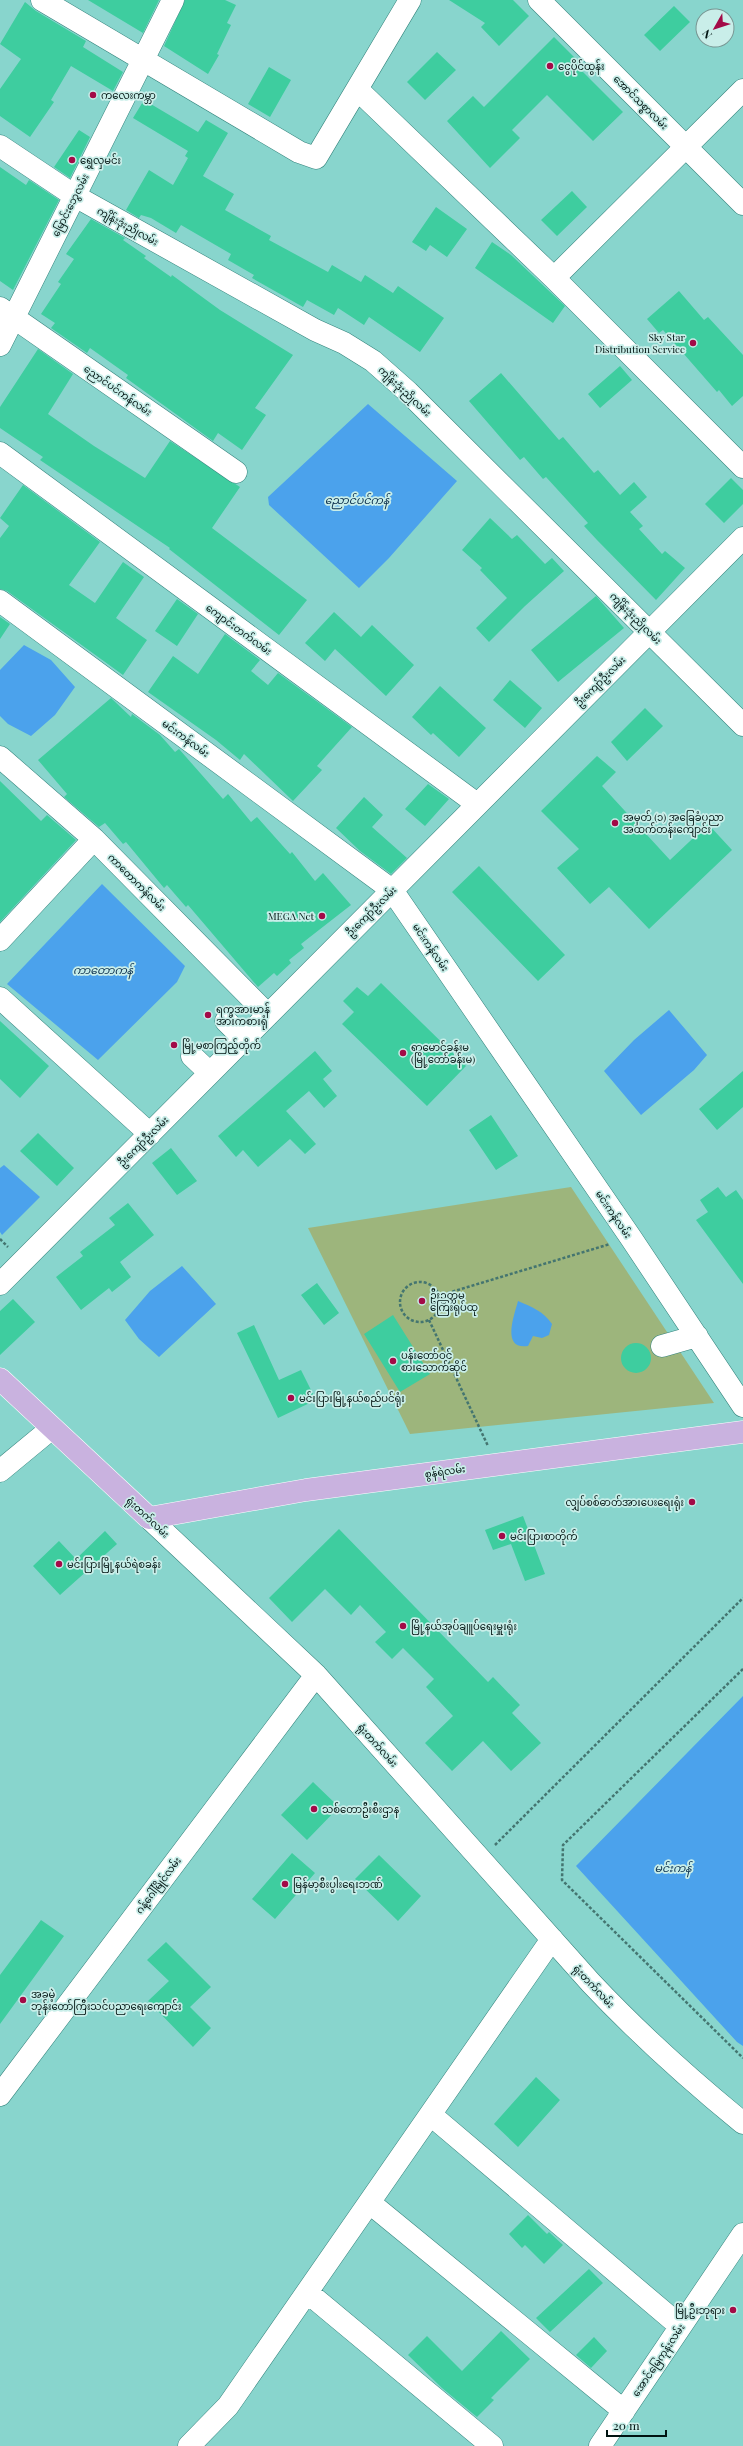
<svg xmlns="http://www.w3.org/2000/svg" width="743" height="2446" font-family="'Playfair Display','Noto Sans Myanmar',serif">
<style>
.green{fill:#9db57c}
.water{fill:#4ba2ec}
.building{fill:#3ecd9f}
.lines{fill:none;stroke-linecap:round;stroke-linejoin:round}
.minor-casing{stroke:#35847d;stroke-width:23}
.major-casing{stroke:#fff;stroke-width:23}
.path{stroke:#447570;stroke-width:2.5;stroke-dasharray:3 2;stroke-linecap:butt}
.minor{stroke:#fff;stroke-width:22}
.major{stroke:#c9b2df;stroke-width:22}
.poi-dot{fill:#a30a47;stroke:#c9eee9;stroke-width:1.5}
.labels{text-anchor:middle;stroke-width:3.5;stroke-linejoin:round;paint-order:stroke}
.poi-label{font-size:10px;fill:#001311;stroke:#c9eee9;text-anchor:start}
.street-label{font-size:10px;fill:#001311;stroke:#c9eee9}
.water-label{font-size:11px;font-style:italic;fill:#0c304e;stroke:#c9eee9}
</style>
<rect width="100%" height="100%" fill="#88d5cd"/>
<path class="green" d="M571,1187L714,1403L410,1434L308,1228Z"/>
<path class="water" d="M368,404L457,481L389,558L359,588L269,505L268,497Z
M24,645L51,660L75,687L55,715L31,736L8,724L0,716V670Z
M102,884L185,966L177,982L98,1060L7,984Z
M669,1010L707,1055L694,1070L641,1115L604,1071L634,1040Z
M4,1165L40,1197L2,1235L0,1232V1168Z
M182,1266L216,1304L159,1357L139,1339L125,1320L150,1291Z
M518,1301C532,1307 543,1311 552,1324L549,1335L542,1338L533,1336L528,1346C501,1350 514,1316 518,1301Z
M743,1696V2046L737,2042L576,1866Z"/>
<path class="building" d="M88,0H159L143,33Z
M185,0H225L236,5L227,23L231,25L217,54L219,55L208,74L164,46Z
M449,0H513L529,16L499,46L481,27L485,23Z
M25,2L36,11L86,41L83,47L123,72L113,91L71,66L51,100L54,102L30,137L0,116V89L21,59L0,44Z
M674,6L690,22L660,51L644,35Z
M554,37L580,63L577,66L623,112L593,141L547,95L512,130L520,138L490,168L447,121L473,96L484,107Z
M437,52L456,70L425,100L407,82Z
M269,67L291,80L270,117L248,104Z
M144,100L198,132L206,120L228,133L203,176L234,194L225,210L271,236L269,240L328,272L332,265L361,282L365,275L393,293L398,286L444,318L420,352L369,317L364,325L338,308L334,315L307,300L303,307L252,278L254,275L228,260L231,254L181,225L176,233L151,218L141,215L139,218L126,210L149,170L173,185L188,158L185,156L188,151L133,118Z
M79,130L90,137L70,178L54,167Z
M0,167L26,185L29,180L59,200L13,290L0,281Z
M572,191L587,207L557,236L541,220Z
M436,207L467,229L447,257L430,245L426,251L412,242Z
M91,219L125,238L123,240L146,256L144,258L171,277L172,275L220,310L293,355L255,408L266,415L242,450L218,433L213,441L126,378L128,375L90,348L87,353L51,328L55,323L41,314L61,284L58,282L74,259L66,254Z
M492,242L511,255L565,306L553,323L475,268Z
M679,291L704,320L708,317L743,355V396L732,406L719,390L717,392L663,330L659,333L647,319Z
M38,349L73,374L48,414L94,446L145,478L170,441L240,487L212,528L307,600L279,635L169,549L170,548L40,460L43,457L0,428V407Z
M620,366L632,380L600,408L588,394Z
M501,373L559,440L563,437L594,473L598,470L620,495L634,482L647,497L630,512L643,526L639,529L662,554L665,551L685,568L656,600L597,540L584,526L588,523L546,477L543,479L524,457L520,460L469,401Z
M731,478L743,490V504L724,523L705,504Z
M23,485L100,542L69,585L95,603L123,562L144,577L116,618L147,640L123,675L7,591L0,589V538L9,526L0,518Z
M490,518L512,539L517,535L545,564L552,558L564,571L525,606L489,642L476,628L507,598L480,570L482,568L462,550Z
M596,596L624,628L558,682L531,650Z
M177,599L198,614L177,646L155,631Z
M334,612L361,637L372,625L414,665L386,696L335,649L325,661L305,643Z
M0,617L10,624L0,639Z
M225,634L260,660L251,671L268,685L278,673L352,727L317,766L322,770L293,801L244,754L240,760L216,740L148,692L173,656L198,674Z
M510,680L542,708L525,728L493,700Z
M440,686L486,728L459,757L433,733L431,735L412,717Z
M111,698L131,717L132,714L160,735L175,752L179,749L223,799L228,794L251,822L257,817L290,854L292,852L315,881L323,873L351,905L301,944L304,948L289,960L291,963L277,976L274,973L258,987L188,905L186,907L167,885L164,888L126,842L123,844L105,823L99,827L64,797L67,794L38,760Z
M645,708L663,726L627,761L611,742Z
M597,756L616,772L602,786L670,860L708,824L732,850L649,929L609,887L590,904L557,868L579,849L541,811Z
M0,781L41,821L47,815L76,840L0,922Z
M428,784L449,799L425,826L405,809Z
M364,797L383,815L372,827L407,858L391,874L360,851L336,828Z
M479,866L565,955L538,981L452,892Z
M381,983L466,1066L427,1106L342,1024L354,1012L343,1001L357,987L368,996Z
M0,1021L49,1066L20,1098L0,1079Z
M315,1051L332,1071L323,1079L337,1096L324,1108L309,1091L286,1111L316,1144L305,1154L290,1139L258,1167L243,1150L236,1157L218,1136Z
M743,1071V1107L717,1130L699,1109Z
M491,1115L518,1156L496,1170L469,1130Z
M38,1133L74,1168L57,1186L20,1151Z
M171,1148L197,1181L177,1195L152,1163Z
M718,1187L726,1197L736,1190L743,1200V1284L696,1220L708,1212L700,1200Z
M128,1203L154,1235L120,1262L131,1277L112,1292L109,1288L81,1310L56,1277L83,1256L80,1252L115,1225L109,1218Z
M317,1283L339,1313L324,1325L301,1295Z
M13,1299L35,1322L0,1355V1311Z
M393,1315L430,1374L400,1392L364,1334Z
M254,1325L279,1380L301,1370L316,1400L278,1418L237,1333Z
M621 1358a15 15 0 1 1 30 0a15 15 0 1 1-30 0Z
M523,1516L545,1574L525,1581L511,1544L493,1550L485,1530Z
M339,1529L488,1682L493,1677L520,1705L512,1713L541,1743L511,1771L483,1741L452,1771L425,1743L453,1716L426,1687L434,1679L403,1648L392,1659L375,1642L386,1632L360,1605L351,1615L325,1589L292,1622L269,1598Z
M105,1531L117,1544L60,1595L33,1566L59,1541L76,1559Z
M313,1782L339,1807L307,1840L281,1815Z
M292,1853L315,1873L275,1919L252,1899Z
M379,1855L421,1896L398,1921L355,1879Z
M41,1920L64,1936L0,2024V1975Z
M166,1942L211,1987L190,2007L211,2028L193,2047L148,2001L169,1981L147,1960Z
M536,2077L560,2100L518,2147L494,2124Z
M528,2215L547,2234L549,2232L563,2245L544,2264L525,2245L522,2248L509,2234Z
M589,2269L603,2283L550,2332L536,2318Z
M501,2331L530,2359L491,2398L494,2400L477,2417L442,2388L408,2355L427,2336L462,2371Z
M594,2337L607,2351L591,2368L576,2355Z"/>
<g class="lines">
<defs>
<path id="minor" d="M42,0L299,152L316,158L410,0
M539,0L743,204
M358,90L554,278L743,467
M0,146L75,196L315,330L344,343L373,361L408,392L743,725
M554,278L743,90
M0,308L236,472
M0,345L173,0
M0,453L477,804
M0,601L392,890L631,1238L743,1406
M0,757L94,839L268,1015
M0,940L94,839
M0,998L150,1134
M226,1021L244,1039
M192,1056L210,1073
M0,1284L743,538
M662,1346L697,1336
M0,1471L52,1428
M149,1518L316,1675L591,1983C639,2034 689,2079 743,2123
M0,2095L316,1675
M431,2115L680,2326
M370,2203L624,2411
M307,2292L492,2446
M189,2446L228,2406L552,1939
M600,2446L743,2234"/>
<path id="major" d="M0,1379L149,1518L306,1490L743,1432"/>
</defs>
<use href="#minor" class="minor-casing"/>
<use href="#major" class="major-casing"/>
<path class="path" d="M0,1239L8,1247
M400 1302a20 20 0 1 1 40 0a20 20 0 1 1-40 0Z
M438,1296L610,1244
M429,1320L488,1446
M743,1669L563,1845L562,1880L743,2058
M495,1845L743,1598"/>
<use href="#minor" class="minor"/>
<use href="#major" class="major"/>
</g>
<g class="poi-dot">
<circle cx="550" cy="66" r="4"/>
<circle cx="93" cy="95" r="4"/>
<circle cx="72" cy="160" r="4"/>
<circle cx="693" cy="343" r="4"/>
<circle cx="615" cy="823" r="4"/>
<circle cx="322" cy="916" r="4"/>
<circle cx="208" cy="1015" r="4"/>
<circle cx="174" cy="1045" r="4"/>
<circle cx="403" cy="1053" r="4"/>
<circle cx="422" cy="1301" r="4"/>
<circle cx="393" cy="1361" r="4"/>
<circle cx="291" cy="1398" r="4"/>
<circle cx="692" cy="1502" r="4"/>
<circle cx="502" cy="1536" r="4"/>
<circle cx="59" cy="1564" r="4"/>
<circle cx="403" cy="1626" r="4"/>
<circle cx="314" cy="1809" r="4"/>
<circle cx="285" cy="1884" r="4"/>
<circle cx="23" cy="2000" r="4"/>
<circle cx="733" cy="2310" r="4"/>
</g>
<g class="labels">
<g class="poi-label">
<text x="558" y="70">ငွေပိုင်ထွန်း</text>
<text x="101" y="99">ကလေးကမ္ဘာ</text>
<text x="80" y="164">ရွှေလှမင်း</text>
<text x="685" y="341" text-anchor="end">Sky Star<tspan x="685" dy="12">Distribution Service</tspan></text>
<text x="623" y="821">အမှတ် (၁) အခြေခံပညာ<tspan x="623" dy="12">အထက်တန်းကျောင်း</tspan></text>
<text x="314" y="920" text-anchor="end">MEGA Net</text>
<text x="216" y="1013">ရက္ခအားမာန်<tspan x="216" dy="12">အားကစားရုံ</tspan></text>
<text x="182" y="1049">မြို့မစာကြည့်တိုက်</text>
<text x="411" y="1051">ရာမောင်ခန်းမ<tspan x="411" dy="12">(မြို့တော်ခန်းမ)</tspan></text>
<text x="430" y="1299">ဦးဥတ္တမ<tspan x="430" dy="12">ကြေးရုပ်ထု</tspan></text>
<text x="401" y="1359">ပန်းတော်ဝင်<tspan x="401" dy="12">စားသောက်ဆိုင်</tspan></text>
<text x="299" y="1402">မင်းပြားမြို့နယ်စည်ပင်ရုံး</text>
<text x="684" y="1506" text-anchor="end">လျှပ်စစ်ဓာတ်အားပေးရေးရုံး</text>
<text x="510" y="1540">မင်းပြားစာတိုက်</text>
<text x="67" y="1568">မင်းပြားမြို့နယ်ရဲစခန်း</text>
<text x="411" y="1630">မြို့နယ်အုပ်ချူပ်ရေးမှူးရုံး</text>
<text x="322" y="1813">သစ်တောဦးစီးဌာန</text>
<text x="293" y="1888">မြန်မာ့စီးပွါးရေးဘဏ်</text>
<text x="31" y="1998">အခမဲ့<tspan x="31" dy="12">ဘုန်းတော်ကြီးသင်ပညာရေးကျောင်း</tspan></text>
<text x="725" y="2314" text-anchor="end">မြို့ဦးဘုရား</text>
</g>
<g class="street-label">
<text transform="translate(641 102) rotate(45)" y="4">အောင်သစ္စာလမ်း</text>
<text transform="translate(70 205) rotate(-63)" y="4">မြောင်းဘွေလမ်း</text>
<text transform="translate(128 226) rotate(29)" y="4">ကျိန်းဒုံးညိုလမ်း</text>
<text transform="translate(118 390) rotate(35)" y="4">ညောင်ပင်ကန်လမ်း</text>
<text transform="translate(405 391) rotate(43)" y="4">ကျိန်းဒုံးညိုလမ်း</text>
<text transform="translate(636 618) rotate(45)" y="4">ကျိန်းဒုံးညိုလမ်း</text>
<text transform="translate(239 629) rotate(36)" y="4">ကျောင်းတက်လမ်း</text>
<text transform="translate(600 681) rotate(-45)" y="4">ဦးကျော်ဦးလမ်း</text>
<text transform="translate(186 738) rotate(36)" y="4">မင်းကန်လမ်း</text>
<text transform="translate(137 882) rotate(45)" y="4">ကာတောကန်လမ်း</text>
<text transform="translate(371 911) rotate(-45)" y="4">ဦးကျော်ဦးလမ်း</text>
<text transform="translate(431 947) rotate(56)" y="4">မင်းကန်လမ်း</text>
<text transform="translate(143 1141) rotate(-45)" y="4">ဦးကျော်ဦးလမ်း</text>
<text transform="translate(614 1214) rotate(56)" y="4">မင်းကန်လမ်း</text>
<text transform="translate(445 1471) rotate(-8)" y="4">စွန်ရဲလမ်း</text>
<text transform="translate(148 1517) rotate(43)" y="4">ရုံးတက်လမ်း</text>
<text transform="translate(378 1745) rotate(48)" y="4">ရုံးတက်လမ်း</text>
<text transform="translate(158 1885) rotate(-53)" y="4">ဂန့်ဂေါ်မြိုင်လမ်း</text>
<text transform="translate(594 1986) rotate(47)" y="4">ရုံးတက်လမ်း</text>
<text transform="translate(658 2360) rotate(-56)" y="4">အောင်မြေကုန်းလမ်း</text>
</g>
<g class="water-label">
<text x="357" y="504">ညောင်ပင်ကန်</text>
<text x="103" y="974">ကာတောကန်</text>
<text x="673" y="1872">မင်းကန်</text>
</g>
</g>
<g transform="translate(715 28) rotate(231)"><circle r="19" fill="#c9eee9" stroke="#799693"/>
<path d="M0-3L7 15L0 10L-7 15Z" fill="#a30a47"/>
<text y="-6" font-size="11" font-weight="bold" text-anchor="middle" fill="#001311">N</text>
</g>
<path d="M607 2430v6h59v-6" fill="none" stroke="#001311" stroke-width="2"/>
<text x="613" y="2430" font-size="12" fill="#001311" stroke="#c9eee9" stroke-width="3" paint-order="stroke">20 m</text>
</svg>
